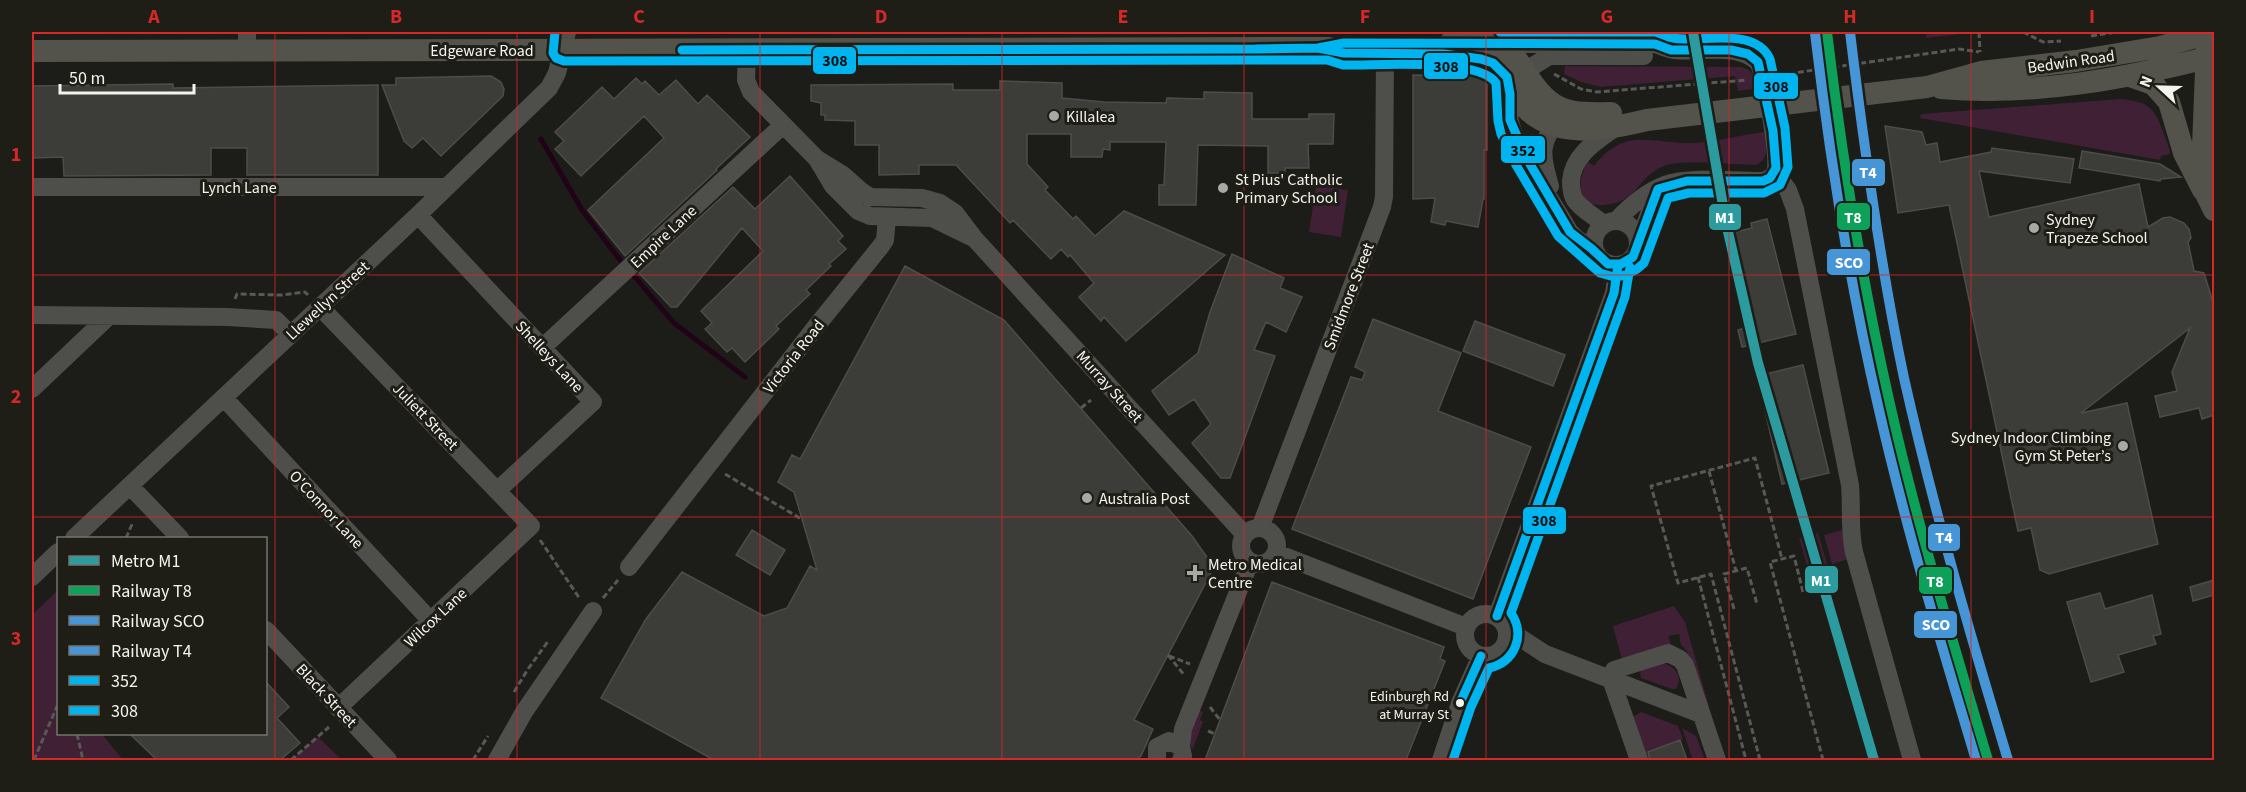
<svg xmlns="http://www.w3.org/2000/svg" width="2246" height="792" font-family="'Source Sans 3',sans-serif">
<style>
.green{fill:#3f2035}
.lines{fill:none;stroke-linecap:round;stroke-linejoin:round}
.stream{stroke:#200317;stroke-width:5}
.building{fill:#3c3c39;stroke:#4d4c49;stroke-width:1.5}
.path{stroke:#585855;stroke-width:3;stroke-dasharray:6 3;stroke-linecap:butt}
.minor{stroke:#4e4e4b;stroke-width:18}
.major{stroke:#53524b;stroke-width:22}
.bus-1-casing{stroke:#1e1d16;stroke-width:14}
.bus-2-casing{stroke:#1e1d16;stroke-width:14}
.bus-1{stroke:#00b5ef;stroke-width:9}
.bus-2{stroke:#00b5ef;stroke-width:9}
.rail-1-casing{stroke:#1e1d16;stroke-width:15}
.rail-2-casing{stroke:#1e1d16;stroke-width:15}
.rail-3-casing{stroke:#1e1d16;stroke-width:15}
.rail-1{stroke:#0da058;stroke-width:10}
.rail-2{stroke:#4695d6;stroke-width:10}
.rail-3{stroke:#4695d6;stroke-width:10}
.metro-1-casing{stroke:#1e1d16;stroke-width:15}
.metro-1{stroke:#2b9ba0;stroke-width:10}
.grid{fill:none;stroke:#d62828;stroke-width:1.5;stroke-opacity:0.55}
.poi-dot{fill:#a8a8a4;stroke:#1e1d16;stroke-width:2}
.bus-dot{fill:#f4f4ef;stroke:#1e1d16;stroke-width:2}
.labels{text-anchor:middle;stroke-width:6;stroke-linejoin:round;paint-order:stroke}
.bus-label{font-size:14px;fill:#f4f4ef;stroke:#1e1d16;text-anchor:end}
.street-label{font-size:16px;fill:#f4f4ef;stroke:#1e1d16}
.poi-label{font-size:16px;fill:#f4f4ef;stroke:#1e1d16;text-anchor:start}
.line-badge{stroke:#1e1d16;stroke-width:2}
.badge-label{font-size:16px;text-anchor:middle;font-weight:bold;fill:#fff}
.pale-badge-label{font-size:16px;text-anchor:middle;font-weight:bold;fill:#111}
.neatline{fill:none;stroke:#d62828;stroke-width:2}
.grid-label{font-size:20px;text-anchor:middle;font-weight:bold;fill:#d62828}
</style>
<rect width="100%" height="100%" fill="#1c1c18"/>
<path class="green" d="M1927,32H1977L1926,38Z
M1565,66L1741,67C1753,70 1756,76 1757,88L1738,91L1735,76L1601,87L1581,82L1564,74Z
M2120,99C2147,102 2153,105 2163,131C2165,139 2170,147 2170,154L2161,156L2160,160L1920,118L1921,114Z
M1764,132C1766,145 1771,158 1756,165C1736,165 1680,159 1664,166C1637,176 1639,203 1603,205C1597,205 1591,205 1586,200C1575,189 1583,174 1587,161L1594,166C1626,125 1653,145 1695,143C1718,141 1741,135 1764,132Z
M1316,186L1348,190L1341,237L1309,232Z
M1842,530L1849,559L1832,564L1824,535Z
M1818,533L1828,567L1809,572L1799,538Z
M58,590V734H102L123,760H32V615Z
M1674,606L1685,622L1720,745L1687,651L1681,645L1679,634L1668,636L1671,644L1622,660L1613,626Z
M1662,663C1675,666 1684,676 1676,689H1672L1641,678L1640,670Z
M1198,710L1203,712L1200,720L1203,722L1192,751L1189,738Z
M1641,712L1678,726L1683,739L1649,751L1652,760L1645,759L1633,717Z
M1682,728L1696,736L1705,760H1693Z
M318,737L342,760H291Z"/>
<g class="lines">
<path class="stream" d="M541,139L582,210L620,260
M634,276L674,323L745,377"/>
</g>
<path class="building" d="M1413,75L1487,76V150H1484V199H1483L1478,227L1446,221L1445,225L1431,222L1435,198L1413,199Z
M491,76L501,82L504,89L503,96L441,156L423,138L412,148L404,141L382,85H396V78Z
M636,78L642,84L645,81L659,95L676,80L698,104L707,95L750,137L716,169L717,170L625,256L588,210L664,138L644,116L581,176L555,149L564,141L555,132L602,87L614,99Z
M1000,81L1062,83V98L1104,102L1166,103L1167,98L1204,99V92L1252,93V119H1309V114H1334L1333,144H1308L1309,168H1285V173H1268V146L1198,145L1196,205H1159V185H1164L1166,142H1110V150L1103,149L1102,157H1071V134H1027V164L1048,187L1045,190L1073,219L1076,216L1095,236L1124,211L1225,255L1126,341L1104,317L1101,321L1079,297L1094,283L1070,255L1068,257L1061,249L1051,259L1013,220L1010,223L956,165H919V174L879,175V145H855V121L825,120V115H821V103L811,101V85L953,84V90H1000Z
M173,84V88L378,85V175H247V148H211V175L64,176L63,157L32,158V86Z
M1885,126L1922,132L1926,145L1937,143L1940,162L1991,152L1992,148L2074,159L2070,183L1979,171L1989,217L2139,184L2148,227L2163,218L2170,217L2184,223L2189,229L2191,238L2188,242L2194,271L2204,273L2212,299L2214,298V415L2202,419L2199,408L2160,417L2155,396L2177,391L2172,372L2190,328L2081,413L2127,403L2158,544L2049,574L2040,570L2031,528L2018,531L1949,205L1898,213Z
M2082,151L2160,164L2181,177L2161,179L2160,181L2079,168Z
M790,176L843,236L838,241L846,249L829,264L831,266L806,290L810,294L776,326L779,329L745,362L732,348L727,352L705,329L712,323L701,311L763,251L742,228L677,307H671L639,273L733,187L755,209Z
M1767,219L1796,334L1742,347L1738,330L1748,327L1736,280L1733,281L1723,235L1752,228L1751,223Z
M1232,254L1284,278L1280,288L1302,297L1286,332L1266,322L1254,350L1275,356L1230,478H1221L1192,443L1211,424L1194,399L1169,415L1152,391L1198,353L1210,312Z
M905,266L1004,320L1192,536L1214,567L1134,720L1153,729L1141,756L1135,760H714L601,698L646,619L682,572L764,616L787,608L810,566L817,570L794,492L778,482L792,455L800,459Z
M1373,319L1461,353L1438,411L1531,447L1473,599L1292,529L1351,377L1362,380L1365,372L1355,367Z
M1475,321L1565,355L1553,386L1463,351Z
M1803,365L1829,473L1782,484L1757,376Z
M752,530L785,550L770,575L736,555Z
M2214,580V595L2193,601L2190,587Z
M1272,582L1444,647L1440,659L1445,661L1406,760H1205Z
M2100,593L2105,609L2152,595L2161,634L2153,636L2156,644L2118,655L2124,672L2091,682L2067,602Z
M266,682L289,707L277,718L300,743L280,760H157L130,734H266Z
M1680,740L1687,760H1650L1648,752Z"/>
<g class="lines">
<path class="path" d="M1979,32L1980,52
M2023,32L2043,42L2061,41
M2091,36L2116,32
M1554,74L1581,89L1597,92L1747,80
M1780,75L1959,49L1979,52
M235,299L237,294L282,295L305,292L308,295
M1081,408L1091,400
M1709,471L1736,571
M725,474L803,520
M126,538L133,522
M540,540L580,599
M1698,577L1746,760
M1803,592L1794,556L1770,562L1823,760
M603,598L618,580
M1734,609L1724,574L1747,568L1757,604
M1168,655L1185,676
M1169,656L1190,664
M514,692L528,669L549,640
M1210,707L1220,720
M1208,731L1215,734
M77,734L83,760
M34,760L58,704
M291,760L329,727
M473,760L488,736
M1760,760L1711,574L1678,583L1651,486L1755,458L1782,559"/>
<path class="minor" d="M247,32V51
M1499,44H1655C1661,46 1667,49 1674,50C1701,53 1736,42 1758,62C1766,76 1778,153 1776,169C1775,176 1769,179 1763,181C1737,181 1688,176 1665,185C1647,192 1629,207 1616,221
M747,50L746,80L751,92L817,159L833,186L858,211L870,216L932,218L971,237
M1525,71L1549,56H1644
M1512,90C1511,98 1508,106 1509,114C1510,143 1554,203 1569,231L1577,239L1595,251
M817,159L843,175L861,191L870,197L922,198L940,203L955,213L974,238L1245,535
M1775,173L1788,190L1795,209L1850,485C1852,507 1849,530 1854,552L1912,760
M1550,186C1541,154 1538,142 1562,116
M32,187H447
M418,215L593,402L498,490
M1594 243a22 22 0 1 1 44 0a22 22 0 1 1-44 0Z
M1604,224C1595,217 1581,209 1575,200C1571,194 1571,187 1571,181C1573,155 1595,142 1615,128
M1638,245L1658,189
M320,307L531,526L338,708
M32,315L228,317L276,320L290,334
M543,347L783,125
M32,389L109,316
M224,398L431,621
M130,486L180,538
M1241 546a18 18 0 1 1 36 0a18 18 0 1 1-36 0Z
M1260,528L1382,207L1384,197L1385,54
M74,538L418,215L549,88L557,73L567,32
M1276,553L1466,627
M629,567L814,329L881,246L885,240L887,218
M32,577L58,552
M1465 635a21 21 0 1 1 42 0a21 21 0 1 1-42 0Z
M1497,616L1614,293L1618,265
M1507,629L1545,654L1701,714
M266,630L388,760
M1181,747L1183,729L1250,562
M497,760L524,712L593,611
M1157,760V747L1169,741L1181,747L1183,756L1181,760
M1441,760L1460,703L1481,656
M1639,760L1611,679L1614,670L1668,653L1680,659L1685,665L1717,760"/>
<path class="major" d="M1450,43C1462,42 1491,39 1501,45C1513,52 1521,64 1528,76C1551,113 1570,114 1611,113
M2207,46L2203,146L2207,196L2214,210
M32,51L1320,48H1329L1344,53C1370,54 1396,54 1422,54C1445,55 1468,53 1490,62C1505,68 1508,86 1517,98C1548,141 1602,131 1647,120L1927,87L1981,72L2076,61L2160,47L2214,32
M2130,76L2153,84L2169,102L2184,153L2203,190
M1941,88C2033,96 2125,79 2214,56"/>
<defs>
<path id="bus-1" d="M1344,43L1655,44L1671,50H1731L1748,54L1758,62L1773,131L1776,168L1770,178L1763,181H1687L1658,189L1633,257L1621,264H1608L1592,249L1570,232L1527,159L1510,120V94L1507,77L1493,63L1481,59L1444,54L1344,53L1318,48Z
M1256,49L1318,48
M1256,49L1318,48
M682,50L1256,49
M682,50L1256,49
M1497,616L1614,293L1618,265
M1460,703L1481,656"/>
<path id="bus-2" d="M555,32L553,53L556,58L564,61L1327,60L1343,65C1374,66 1479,57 1496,83L1498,121L1501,134L1516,165L1558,236L1600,273L1614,277L1626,275L1637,269L1644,263L1668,198L1689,193H1764L1780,185L1788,167L1785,128L1770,59C1755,26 1701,43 1673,38C1667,37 1661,33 1655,32H1500
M1453,760L1471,707L1489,668C1515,662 1526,635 1511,613L1625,297L1630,267"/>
</defs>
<use href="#bus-1" class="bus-1-casing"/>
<use href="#bus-2" class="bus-2-casing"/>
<use href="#bus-1" class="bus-1"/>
<use href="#bus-2" class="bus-2"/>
<defs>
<path id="rail-1" d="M1827,32C1842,157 1862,281 1890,404C1917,524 1953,642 1988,760"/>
<path id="rail-2" d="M1815,33C1830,160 1850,286 1879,410C1906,528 1941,644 1976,760"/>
<path id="rail-3" d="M1850,32C1864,148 1880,264 1904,378C1933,507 1970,634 2008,760"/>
</defs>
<use href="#rail-1" class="rail-1-casing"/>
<use href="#rail-2" class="rail-2-casing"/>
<use href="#rail-3" class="rail-3-casing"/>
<use href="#rail-1" class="rail-1"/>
<use href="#rail-2" class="rail-2"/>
<use href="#rail-3" class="rail-3"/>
<defs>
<path id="metro-1" d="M1693,32L1726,223L1758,363L1874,760"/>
</defs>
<use href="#metro-1" class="metro-1-casing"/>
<use href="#metro-1" class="metro-1"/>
</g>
<path class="grid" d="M275,32V760M517,32V760M760,32V760M1002,32V760M1244,32V760M1486,32V760M1729,32V760M1971,32V760M32,275H2214M32,517H2214"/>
<g class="poi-dot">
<circle cx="1054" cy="116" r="6"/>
<circle cx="1223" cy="188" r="6"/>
<circle cx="2034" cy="228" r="6"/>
<circle cx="2123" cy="446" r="6"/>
<circle cx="1087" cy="498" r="6"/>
<path d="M1192 564h6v6h6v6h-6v6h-6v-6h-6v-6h6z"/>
</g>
<circle class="bus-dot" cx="1460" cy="703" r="5"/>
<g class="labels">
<g class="bus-label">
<text x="1449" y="701">Edinburgh Rd<tspan x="1449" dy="18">at Murray St</tspan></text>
</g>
<g class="street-label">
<text x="482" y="56">Edgeware Road</text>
<text transform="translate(2071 61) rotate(-8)" y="6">Bedwin Road</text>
<text x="239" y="193">Lynch Lane</text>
<text transform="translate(663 236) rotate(-43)" y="6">Empire Lane</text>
<text transform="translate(1348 296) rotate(-69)" y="6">Smidmore Street</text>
<text transform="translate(327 300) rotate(-43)" y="6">Llewellyn Street</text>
<text transform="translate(550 356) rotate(47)" y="6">Shelleys Lane</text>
<text transform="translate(793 356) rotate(-52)" y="6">Victoria Road</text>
<text transform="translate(1110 386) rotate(48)" y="6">Murray Street</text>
<text transform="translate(426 416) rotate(46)" y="6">Juliett Street</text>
<text transform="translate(327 509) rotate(47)" y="6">O'Connor Lane</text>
<text transform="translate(435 617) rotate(-43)" y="6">Wilcox Lane</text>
<text transform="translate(327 695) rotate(47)" y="6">Black Street</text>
</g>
<g class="poi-label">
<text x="1066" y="122">Killalea</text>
<text x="1235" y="185">St Pius' Catholic<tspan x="1235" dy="18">Primary School</tspan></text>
<text x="2046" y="225">Sydney<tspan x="2046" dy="18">Trapeze School</tspan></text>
<text x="2111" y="443" text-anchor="end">Sydney Indoor Climbing<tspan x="2111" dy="18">Gym St Peter’s</tspan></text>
<text x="1099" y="504">Australia Post</text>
<text x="1208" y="570">Metro Medical<tspan x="1208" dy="18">Centre</tspan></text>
</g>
</g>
<g class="line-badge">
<rect x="812" y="46" width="45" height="29" rx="6" fill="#00b5ef"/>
<rect x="1423" y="52" width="46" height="28" rx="6" fill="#00b5ef"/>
<rect x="1753" y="72" width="46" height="28" rx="6" fill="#00b5ef"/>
<rect x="1500" y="135" width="46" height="29" rx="6" fill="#00b5ef"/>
<rect x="1851" y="158" width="35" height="29" rx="6" fill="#4695d6"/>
<rect x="1836" y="202" width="35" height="29" rx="6" fill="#0da058"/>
<rect x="1708" y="203" width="34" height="28" rx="6" fill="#2b9ba0"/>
<rect x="1826" y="248" width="45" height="28" rx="6" fill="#4695d6"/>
<rect x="1522" y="506" width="45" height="29" rx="6" fill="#00b5ef"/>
<rect x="1927" y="523" width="34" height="29" rx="6" fill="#4695d6"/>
<rect x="1804" y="565" width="35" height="29" rx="6" fill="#2b9ba0"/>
<rect x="1918" y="566" width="35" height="29" rx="6" fill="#0da058"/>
<rect x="1913" y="610" width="45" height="29" rx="6" fill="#4695d6"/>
</g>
<g class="badge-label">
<text x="1868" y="178">T4</text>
<text x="1853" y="223">T8</text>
<text x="1725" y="223">M1</text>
<text x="1849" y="268">SCO</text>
<text x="1944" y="543">T4</text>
<text x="1821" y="586">M1</text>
<text x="1935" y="587">T8</text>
<text x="1936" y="630">SCO</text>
</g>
<g class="pale-badge-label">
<text x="835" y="66">308</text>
<text x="1446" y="72">308</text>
<text x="1776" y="92">308</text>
<text x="1523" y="156">352</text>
<text x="1544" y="526">308</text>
</g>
<rect width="2246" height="792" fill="none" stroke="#1e1d16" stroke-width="66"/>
<rect x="57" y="537" width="210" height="198" fill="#1e1d16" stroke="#74736d" stroke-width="1.5"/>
<rect x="69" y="556" width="30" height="9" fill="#2b9ba0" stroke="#74736d" stroke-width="1.5"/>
<text x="111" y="567" font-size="18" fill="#f4f4ef">Metro M1</text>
<rect x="69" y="586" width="30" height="9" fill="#0da058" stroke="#74736d" stroke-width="1.5"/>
<text x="111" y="597" font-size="18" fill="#f4f4ef">Railway T8</text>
<rect x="69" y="616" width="30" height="9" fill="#4695d6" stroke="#74736d" stroke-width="1.5"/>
<text x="111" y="627" font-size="18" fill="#f4f4ef">Railway SCO</text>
<rect x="69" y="646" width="30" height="9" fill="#4695d6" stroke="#74736d" stroke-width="1.5"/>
<text x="111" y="657" font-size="18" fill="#f4f4ef">Railway T4</text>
<rect x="69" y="676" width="30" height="9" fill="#00b5ef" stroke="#74736d" stroke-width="1.5"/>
<text x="111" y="687" font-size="18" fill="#f4f4ef">352</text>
<rect x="69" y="706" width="30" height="9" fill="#00b5ef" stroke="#74736d" stroke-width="1.5"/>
<text x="111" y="717" font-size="18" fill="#f4f4ef">308</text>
<g transform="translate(2159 87) rotate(292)" stroke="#1e1d16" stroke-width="4.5" paint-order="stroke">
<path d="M0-4.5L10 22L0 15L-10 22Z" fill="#f4f4ef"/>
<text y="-9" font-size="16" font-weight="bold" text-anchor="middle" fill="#f4f4ef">N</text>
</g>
<path d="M60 84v9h134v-9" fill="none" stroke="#f4f4ef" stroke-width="3"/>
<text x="69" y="84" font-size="18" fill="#f4f4ef" stroke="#1e1d16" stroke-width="4.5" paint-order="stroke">50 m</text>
<rect x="33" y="33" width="2180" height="726" class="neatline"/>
<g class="grid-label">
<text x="154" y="23">A</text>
<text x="396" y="23">B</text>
<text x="639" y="23">C</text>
<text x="881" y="23">D</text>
<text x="1123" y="23">E</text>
<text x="1365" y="23">F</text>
<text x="1607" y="23">G</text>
<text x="1850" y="23">H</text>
<text x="2092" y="23">I</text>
<text x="16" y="161">1</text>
<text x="16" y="403">2</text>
<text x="16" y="645">3</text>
</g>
</svg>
